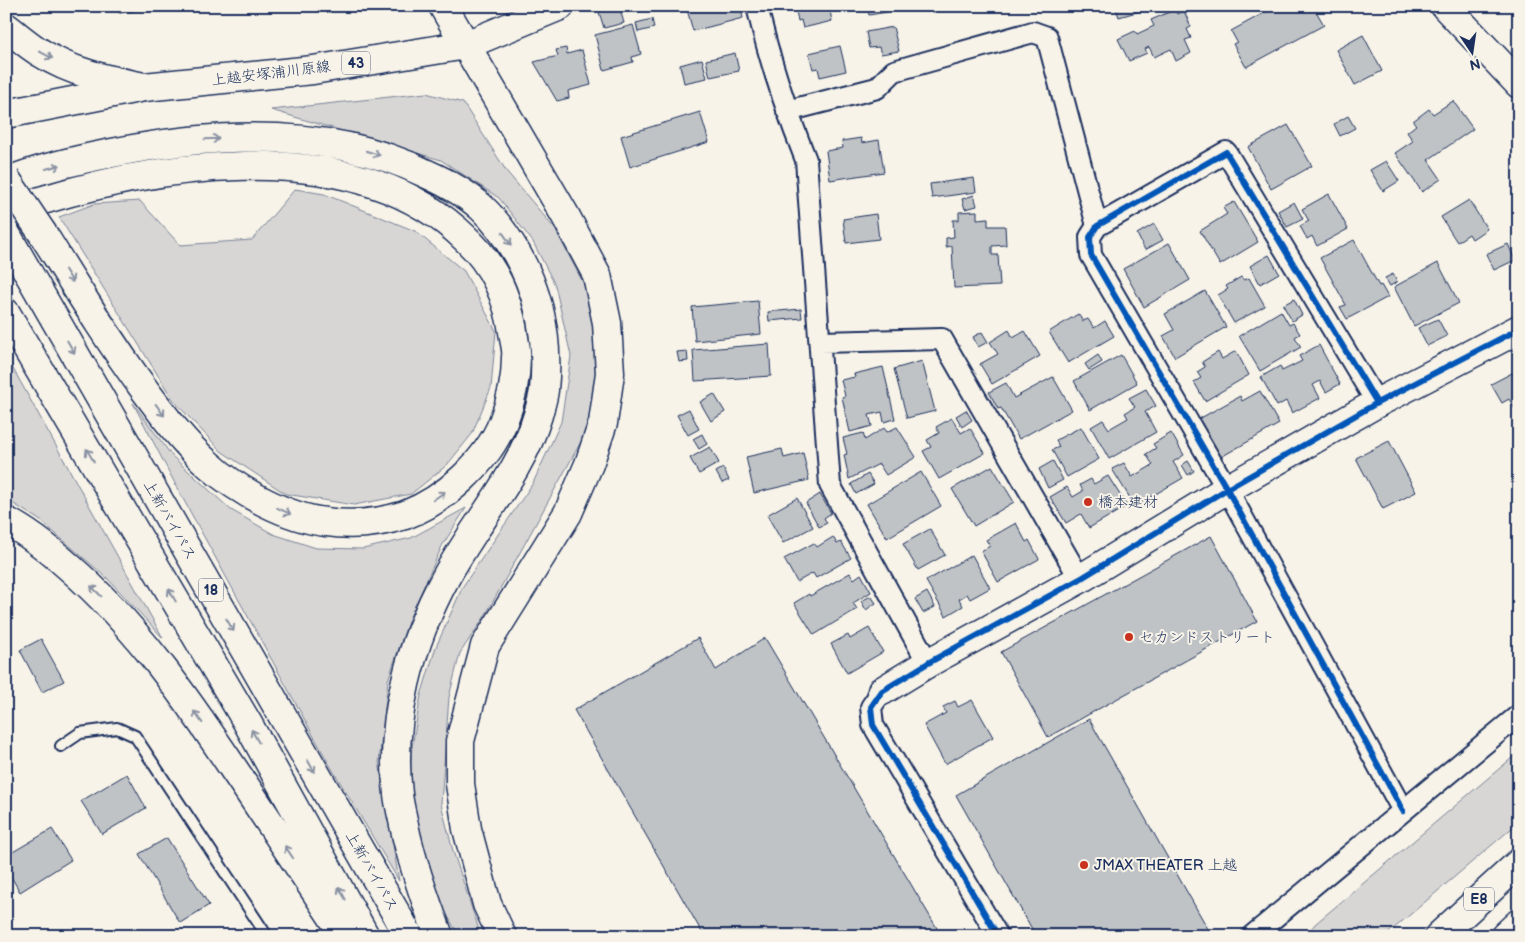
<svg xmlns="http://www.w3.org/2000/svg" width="1525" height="942" font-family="'Balsamiq Sans','Klee One',sans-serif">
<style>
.green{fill:#d7d6d4;stroke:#798299}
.building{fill:#c0c3c5;stroke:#1b2f5e}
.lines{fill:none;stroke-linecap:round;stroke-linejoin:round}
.lane-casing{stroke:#1b2f5e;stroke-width:14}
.street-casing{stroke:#1b2f5e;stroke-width:24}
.secondary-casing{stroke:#1b2f5e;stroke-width:31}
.primary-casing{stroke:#1b2f5e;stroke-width:31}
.highway-casing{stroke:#1b2f5e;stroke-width:31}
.lane{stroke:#f7f3e8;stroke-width:10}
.street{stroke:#f7f3e8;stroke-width:20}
.secondary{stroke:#f7f3e8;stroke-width:28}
.primary{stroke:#f7f3e8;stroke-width:28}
.highway{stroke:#f7f3e8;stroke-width:28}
.highway-bridge-casing{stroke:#1b2f5e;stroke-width:31;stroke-linecap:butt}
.highway-bridge{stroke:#f7f3e8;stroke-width:28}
.cycleway-casing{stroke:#f7f3e8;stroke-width:9}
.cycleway{stroke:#0057b8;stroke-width:6}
.oneway{stroke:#8991a3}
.poi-dot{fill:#c8321e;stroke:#f7f3e8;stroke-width:2}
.labels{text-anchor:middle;stroke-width:4;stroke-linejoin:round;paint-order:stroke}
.shield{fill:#f7f3e8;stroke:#5d6a87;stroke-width:1}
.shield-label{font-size:14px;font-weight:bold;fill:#1b2f5e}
.street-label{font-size:15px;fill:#1b2f5e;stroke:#f7f3e8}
.poi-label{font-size:15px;fill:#1b2f5e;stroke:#f7f3e8;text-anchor:start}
</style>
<rect width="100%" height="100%" fill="#f7f3e8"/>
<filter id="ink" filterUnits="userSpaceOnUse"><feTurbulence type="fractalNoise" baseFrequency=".02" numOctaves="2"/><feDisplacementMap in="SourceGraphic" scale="10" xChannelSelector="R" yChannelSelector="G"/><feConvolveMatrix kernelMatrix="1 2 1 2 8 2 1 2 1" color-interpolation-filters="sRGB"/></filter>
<g filter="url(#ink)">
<path class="green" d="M426,93L463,103L507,172L555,229L588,292L599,364L588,429L485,616L460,653L449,697L441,804L453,851L481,936H459L446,913L423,851L411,794V753L421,695L436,647L463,586L533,483L561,422L571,356L555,285L533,242L499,198L441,160L271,110Z
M295,189L324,194L415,231L464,271L496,331L491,388L472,434L447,465L411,494L354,505L286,494L221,451L174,401L59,217L94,204L140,201L180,245L252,240Z
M6,356L163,638L107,578L41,521L6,499Z
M133,403L172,456L231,510L273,534L316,548L363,549L411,538L466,508L442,546L409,619L388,680L379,762L399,881L328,762L181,495Z
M1519,752V822L1385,936H1305L1315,924Z"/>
<path class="building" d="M108,6H131L134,11L120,13Z
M619,6L624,23L604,28L599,12Z
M686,6H740L743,18L693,31Z
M795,6H829L832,21L803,28L801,20L798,21Z
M867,6H886L887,12L869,15Z
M1115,6H1138L1140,11L1119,17Z
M1277,6H1313L1324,25L1246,67L1233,44L1237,42L1231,31Z
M1174,10L1177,14L1184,11L1191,27L1187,29L1191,38L1185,40L1191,53L1176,61L1171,49L1154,57L1149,47L1145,49L1147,53L1129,61L1118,39L1135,31L1137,34L1154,26L1151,20Z
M652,19L654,28L638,32L636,23Z
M633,25L641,54L632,57L633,62L604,70L595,35Z
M893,27L899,51L881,54L879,47L869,48L866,32Z
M1363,35L1382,71L1355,85L1336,50Z
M840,46L846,71L820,77L818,68L813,69L809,53Z
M566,48L567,54L582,50L591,85L568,91L569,98L557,101L534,62L558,56L556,50Z
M735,53L739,71L710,77L706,60Z
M702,59L707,78L684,83L680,65Z
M1453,101L1473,129L1428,160L1441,179L1422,192L1395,153L1413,141L1407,132L1416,125L1413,121L1429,109L1433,114Z
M700,112L709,142L630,167L621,136Z
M1348,116L1355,128L1340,136L1334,124Z
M1288,125L1312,166L1271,189L1248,147Z
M861,138L862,143L879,140L884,172L830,180L826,151L843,148L842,141Z
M1386,161L1399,181L1383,191L1370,170Z
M974,178L976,192L932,198L930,184Z
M1329,194L1348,229L1317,246L1312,236L1307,239L1300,226L1309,221L1302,209Z
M974,195L977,206L965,209L962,199Z
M1469,200L1487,229L1472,239L1469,234L1457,242L1441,217Z
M1234,202L1258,242L1220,265L1200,231L1227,214L1223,208Z
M1294,202L1303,219L1287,227L1278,211Z
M977,211V219L988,218V226H1005L1006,245L992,246V255H998L1000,286L954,288L952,246L946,247V238L954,237L953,220H959V212Z
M876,214L879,239L846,243L843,219Z
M1154,224L1163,240L1145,250L1137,234Z
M1354,240L1379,286L1381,285L1388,297L1347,319L1340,307L1346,305L1320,258Z
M1169,243L1190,280L1144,307L1123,269Z
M1508,244L1515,260L1494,270L1486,254Z
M1269,255L1279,273L1260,284L1250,266Z
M1438,263L1459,303L1414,326L1394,287Z
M1393,274L1397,282L1390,286L1385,278Z
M1241,277L1244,280L1249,278L1265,306L1234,323L1218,295L1228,289L1226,286Z
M1205,291L1226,327L1175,357L1163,336L1174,330L1165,314Z
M1294,299L1302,315L1292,321L1283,305Z
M758,301L761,334L695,341L692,307Z
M801,309L802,318L769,321L768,312Z
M1281,311L1289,325L1293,323L1300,334L1295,337L1301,347L1260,371L1239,336Z
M1078,314L1083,321L1088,319L1094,328L1105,321L1114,336L1068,363L1049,332Z
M1438,319L1447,336L1427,346L1418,328Z
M1009,330L1013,338L1025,331L1040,356L992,384L980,364L998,354L990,342Z
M982,332L988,342L978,347L973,337Z
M769,344L771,376L695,381L693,350Z
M1319,345L1340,384L1326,392L1320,381L1313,385L1320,398L1292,413L1286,401L1277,406L1261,377L1280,366L1282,371L1302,361L1299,356Z
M687,351L688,361L679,362L677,352Z
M1236,351L1249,375L1205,401L1194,382L1201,378L1197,372L1205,367L1202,362L1218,352L1222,359Z
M1098,355L1102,362L1089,370L1085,364Z
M1121,355L1137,383L1090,410L1074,381Z
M922,361L935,411L907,418L894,369Z
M883,367L895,419L884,422L882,412L869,415L872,426L850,432L842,397L845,396L841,380L855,377L854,374Z
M1512,373L1514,377L1519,375V416L1509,399L1502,403L1491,384Z
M1053,377L1072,410L1019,439L1001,408L998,409L989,392L1006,383L1014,398Z
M1146,389L1156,406L1145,412L1156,432L1109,459L1091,427L1103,420L1109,429L1128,418L1125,413L1135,407L1129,398Z
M1260,391L1279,424L1221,457L1199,419L1240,396L1242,401Z
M714,394L725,412L711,421L700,402Z
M689,409L699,429L688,435L677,415Z
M966,410L972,420L962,427L956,416Z
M952,418L961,433L970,428L985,453L939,479L923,451L931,447L927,440L939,433L936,427Z
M897,427L916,457L886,475L879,464L849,479L844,455L847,454L843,438L863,433L865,440L884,428L887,432Z
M1081,427L1099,459L1067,477L1052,450L1059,447L1056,440Z
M1171,433L1184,455L1173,462L1183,478L1135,506L1112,469L1124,463L1132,477L1153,465L1146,454L1156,448L1153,444Z
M702,434L707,444L699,449L693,439Z
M1389,441L1416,492L1383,509L1356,458Z
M710,447L719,463L699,474L690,458Z
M782,449L784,458L803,453L809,480L754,493L746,457Z
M1053,461L1063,480L1048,488L1039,469Z
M1188,461L1194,471L1188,475L1182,465Z
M992,466L1014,502L974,526L952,489Z
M723,468L729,480L722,483L716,472Z
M921,472L941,506L887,538L867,504Z
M868,474L874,484L856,494L851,484Z
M1108,476L1127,506L1089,528L1081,514L1066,523L1050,497L1067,487L1073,497L1083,491L1080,485L1091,479L1094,484Z
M820,494L831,513L824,518L827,523L819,527L806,503Z
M797,498L813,527L783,543L767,515Z
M1016,523L1026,542L1029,540L1039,559L998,582L981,551L990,546L986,540Z
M930,529L945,555L918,570L903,544Z
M1211,536L1257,621L1048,737L1001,652Z
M833,537L837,544L841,542L851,558L816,578L813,573L797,582L784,559L814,543L817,547Z
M972,555L990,588L970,599L967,594L959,599L963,606L946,616L926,581Z
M850,573L854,579L861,574L871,592L853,603L857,609L814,635L794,603L809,594L810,596Z
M927,592L935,607L923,613L915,599Z
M871,596L876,603L866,610L861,601Z
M869,628L883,652L847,673L831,644L848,635L850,639Z
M698,638L716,670L765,638L941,935L939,936H704L574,710Z
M41,639L64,681L42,692L20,650Z
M972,700L993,737L945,764L924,725L946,713L943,707L955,701L958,707Z
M1089,719L1212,936H1036L956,795Z
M127,774L146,808L102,834L81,801Z
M52,829L71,860L20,892L6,868V856Z
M167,838L209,905L180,923L139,854Z"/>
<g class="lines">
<defs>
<path id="lane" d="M61,746L80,733L117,728L135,736L267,936"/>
<path id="street" d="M757,6C769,59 786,110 806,160L830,485L928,663
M787,111L877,88L894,71L1033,32L1047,37L1097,226
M821,342L942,339L1080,579
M1377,403L1226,152L1097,226L1090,237L1091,255L1227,489L1403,811
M882,691L871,707L873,725L998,936
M1252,936L1519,715"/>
<path id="secondary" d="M443,6L565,215L597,275L607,323L610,373L603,423L589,464L568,513L485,646L460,741V784L467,829L487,904L502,936
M882,691L928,663L1080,579L1227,489L1377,403L1519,329"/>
<path id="primary" d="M1445,6L1519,84
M6,114L144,87L313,70L466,45L560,6"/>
<path id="highway" d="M6,27C18,36 29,46 41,53C72,73 109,80 144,87
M6,182C40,168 76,160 112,153C215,132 330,126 427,174C445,182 467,194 482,208C496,221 507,237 517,254C541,297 549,341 544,390C543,399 540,407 538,415C525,459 498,495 473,533C464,547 454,562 446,577C411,641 389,721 398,794C399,804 402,815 404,825C412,863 425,900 439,936
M6,212C142,165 352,127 466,239C494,265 509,300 514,338C515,344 517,351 516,357C516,379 511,402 503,422C487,462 445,500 405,515C380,523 352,526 326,522C287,518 238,491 209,465C184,443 164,416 144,389C108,340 76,287 43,234
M6,234L409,936
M6,313L247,722L365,936
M6,521C29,533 49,549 68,566C135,624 184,695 233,768C271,824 308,880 345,936
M1439,936L1519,863
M1505,936L1519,923"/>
</defs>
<use href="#lane" class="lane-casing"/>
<use href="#street" class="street-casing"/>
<use href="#secondary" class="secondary-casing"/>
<use href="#primary" class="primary-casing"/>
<use href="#highway" class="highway-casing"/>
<use href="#lane" class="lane"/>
<use href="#street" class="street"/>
<use href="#secondary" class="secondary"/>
<use href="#primary" class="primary"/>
<use href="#highway" class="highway"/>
<defs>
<path id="highway-bridge" d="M6,179L43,234"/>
</defs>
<use href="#highway-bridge" class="highway-bridge-casing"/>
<use href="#highway-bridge" class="highway-bridge"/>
<defs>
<path id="cycleway" d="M1377,403L1226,152L1097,226L1090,237L1091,255L1227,489L1403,811
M998,936L873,725L871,707L882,691L928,663L1080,579L1227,489L1377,403L1519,329"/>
</defs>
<use href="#cycleway" class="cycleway-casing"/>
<use href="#cycleway" class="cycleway"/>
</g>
<defs><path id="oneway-shaft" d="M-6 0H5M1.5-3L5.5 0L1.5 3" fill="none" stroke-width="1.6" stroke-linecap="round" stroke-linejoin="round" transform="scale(1.25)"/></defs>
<g class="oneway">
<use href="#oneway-shaft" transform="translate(46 55) rotate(28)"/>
<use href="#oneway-shaft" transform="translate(212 139) rotate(-2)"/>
<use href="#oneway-shaft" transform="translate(373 153) rotate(18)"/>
<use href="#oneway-shaft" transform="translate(53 167) rotate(-16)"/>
<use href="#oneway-shaft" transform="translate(507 239) rotate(55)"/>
<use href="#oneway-shaft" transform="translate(69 276) rotate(58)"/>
<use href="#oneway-shaft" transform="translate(71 347) rotate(60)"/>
<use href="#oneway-shaft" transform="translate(160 410) rotate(54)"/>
<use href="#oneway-shaft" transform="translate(90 455) rotate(-120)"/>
<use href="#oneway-shaft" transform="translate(439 496) rotate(-35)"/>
<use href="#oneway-shaft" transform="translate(284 511) rotate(25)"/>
<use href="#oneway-shaft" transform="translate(96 591) rotate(-135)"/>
<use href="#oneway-shaft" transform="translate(172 595) rotate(-120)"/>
<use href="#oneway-shaft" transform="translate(230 625) rotate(60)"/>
<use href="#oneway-shaft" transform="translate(198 717) rotate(-126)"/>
<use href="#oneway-shaft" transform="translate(255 736) rotate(-119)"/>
<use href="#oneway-shaft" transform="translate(311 766) rotate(60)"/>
<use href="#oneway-shaft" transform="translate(289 852) rotate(-124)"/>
<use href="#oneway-shaft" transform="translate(342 893) rotate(-119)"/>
</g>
</g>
<g class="poi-dot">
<circle cx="1088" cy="502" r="5"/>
<circle cx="1129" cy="637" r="5"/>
<circle cx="1084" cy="865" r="5"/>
</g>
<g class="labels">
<g class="shield">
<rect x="342" y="51.5" width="28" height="23" rx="4"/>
<rect x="198.5" y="578.5" width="25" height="23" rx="4"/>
<rect x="1464" y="887.5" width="30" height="23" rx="4"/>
</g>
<g class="shield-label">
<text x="356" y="68">43</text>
<text x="211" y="595">18</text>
<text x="1479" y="904">E8</text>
</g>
<g class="street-label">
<text transform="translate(271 73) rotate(-7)" y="5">上越安塚浦川原線</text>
<text transform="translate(170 520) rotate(60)" y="5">上新バイパス</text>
<text transform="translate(372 871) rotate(60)" y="5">上新バイパス</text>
</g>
<g class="poi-label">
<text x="1098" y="507">橋本建材</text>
<text x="1139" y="642">セカンドストリート</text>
<text x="1094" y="870">JMAX THEATER 上越</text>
</g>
</g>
<rect width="1525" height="942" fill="none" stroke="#f7f3e8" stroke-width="25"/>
<rect x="12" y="12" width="1500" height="917" fill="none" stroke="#1b2f5e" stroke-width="2" filter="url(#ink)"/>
<g transform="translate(1472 52) rotate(167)" stroke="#f7f3e8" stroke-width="4" paint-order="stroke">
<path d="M0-4L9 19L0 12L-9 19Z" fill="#1b2f5e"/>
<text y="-8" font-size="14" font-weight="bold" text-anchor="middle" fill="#1b2f5e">N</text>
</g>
</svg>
